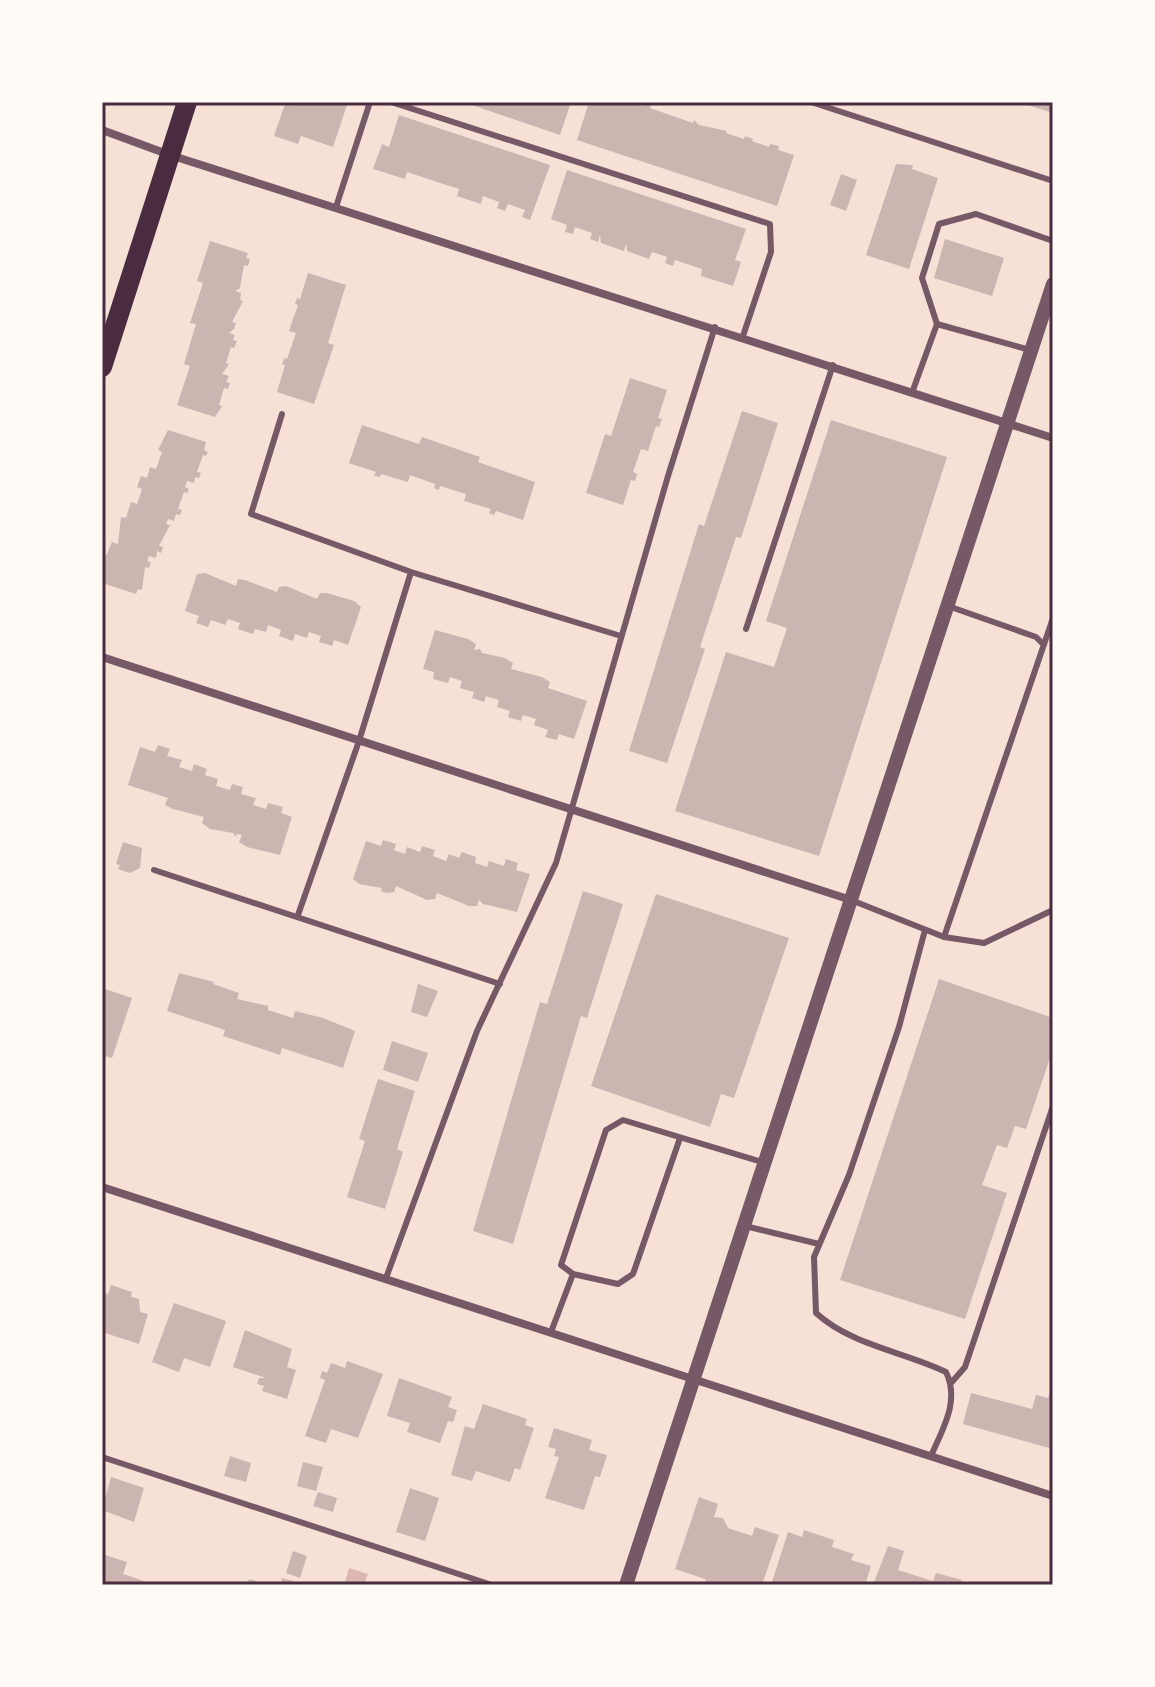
<svg xmlns="http://www.w3.org/2000/svg" width="1155" height="1687" font-family="'Titillium Web',sans-serif">
<style>
.water{fill:#dcb8b0}
.building{fill:#ccb4b1}
.lines{fill:none;stroke-linecap:round;stroke-linejoin:round}
.service{stroke:#755966;stroke-width:6}
.minor{stroke:#755966;stroke-width:8}
.tertiary{stroke:#755966;stroke-width:14}
.primary{stroke:#4a2c40;stroke-width:20}
.neatline{fill:none;stroke:#4a2c40;stroke-width:3}
</style>
<rect width="100%" height="100%" fill="#f7e1d7"/>
<path class="water" d="M349,1568L368,1574L364,1585H344Z"/>
<path class="building" d="M292,102H348L333,147L301,136L298,144L274,136L285,104L291,106Z
M463,102H571L560,135Z
M589,102H630L642,106L645,102L651,105L650,108L693,123L694,120L699,125L727,131L726,133L744,139L745,136L753,139L752,141L769,147L770,144L779,146L778,150L794,155L777,206L577,140Z
M1021,102H1053V113L1021,103Z
M399,115L550,165L530,220L522,217L525,210L508,204L505,211L497,208L499,202L483,196L481,204L457,196L459,189L434,181L407,172L405,179L373,169L382,144L389,147Z
M896,164L913,165L912,169L938,178L909,269L866,255Z
M567,170L746,229L735,260L741,262L733,286L701,276L702,269L675,260L673,266L665,263L667,257L652,252L649,259L627,251L626,244L624,251L601,243L600,235L598,242L590,239L592,233L575,227L573,234L565,232L567,225L551,219Z
M841,174L857,180L846,211L830,205Z
M945,239L1004,258L992,296L934,278Z
M210,241L248,253L246,258L250,259L248,266L244,265L240,288L235,291L241,293L240,300L243,301L232,322L236,323L234,329L229,333L235,335L233,340L237,341L234,348L231,347L226,363L229,364L222,374L229,376L226,382L230,383L228,389L224,388L219,405L222,406L215,417L177,405L190,366L184,364L196,324L190,323L203,283L197,281Z
M308,273L346,285L328,343L334,345L314,404L277,392L285,365L282,364L284,358L287,359L296,333L289,331L298,305L295,304L297,298L300,299Z
M630,378L667,390L658,418L662,419L659,427L656,426L648,451L641,449L633,472L637,474L635,481L631,480L623,505L586,493L605,434L611,436Z
M742,411L778,423L741,538L736,537L700,647L705,649L667,763L629,751L699,524L704,526Z
M831,420L947,457L819,856L675,811L726,652L774,667L787,628L766,621Z
M362,425L419,444L422,437L480,457L478,462L535,482L523,520L496,511L494,515L489,513L491,509L464,501L466,494L440,486L439,490L434,488L435,484L410,475L408,482L381,474L380,477L374,476L376,472L349,463Z
M168,430L206,442L204,450L208,452L206,456L203,455L197,472L201,473L199,478L195,477L194,483L187,481L185,487L189,489L187,493L184,492L178,509L182,510L180,515L176,514L174,521L168,519L166,524L170,525L159,546L163,547L161,553L157,551L156,558L149,556L147,561L151,562L149,568L145,567L142,590L138,589L136,594L102,583V557L107,554L112,542L118,544L121,517L126,518L131,502L137,504L142,489L137,487L141,476L147,478L150,467L156,469L162,452L158,450Z
M205,573L236,586L238,579L245,580L277,592L279,587L286,586L317,599L320,593H327L354,601L361,607L348,645L334,640L332,646L319,642L321,636L309,632L307,638L295,634L293,641L279,636L281,630L268,625L266,632L255,629L253,634L238,629L240,623L228,619L225,625L211,620L208,627L196,623L199,616L185,611L197,574Z
M435,630L468,639L476,644L474,650L480,649L482,653L505,658L513,663L511,669L542,677L550,682L548,688L587,701L574,739L559,734L557,740L545,737L548,730L534,725L536,719L523,715L521,721L508,717L510,711L497,707L499,700L486,696L484,702L472,698L474,692L460,688L462,681L450,677L448,683L433,679L434,672L423,669Z
M158,745L170,749L167,756L182,760L179,767L192,771L194,764L207,769L205,775L218,779L216,786L230,790L232,784L243,787L241,794L256,798L253,805L266,809L268,803L283,807L281,813L292,817L280,855L247,847L239,842L242,835L237,834L236,837L233,833L210,829L202,823L204,817L173,809L165,805L168,798L128,785L140,747L155,752Z
M383,840L396,844L394,850L405,854L407,847L420,852L422,846L435,850L433,856L446,861L449,854L459,858L462,852L476,857L475,863L487,867L489,861L504,866L506,859L518,863L516,870L530,874L517,912L483,904L479,900L477,906H469L437,893L435,899L427,900L396,886L394,892L386,893L381,891L382,888L359,884L353,879L366,841L381,846Z
M123,842L142,848L140,868L130,873L118,869L120,865L116,864Z
M583,891L623,904L587,1018L581,1016L513,1244L473,1231L540,1002L547,1004Z
M656,894L789,938L734,1098L721,1094L710,1127L591,1086Z
M179,973L214,982L213,984L239,993L237,999L268,1006V1010L293,1018L295,1011L323,1018L355,1031L343,1068L282,1048L280,1055L223,1036L225,1030L167,1011Z
M939,979L1053,1018V1049L1026,1129L1015,1126L1007,1148L997,1145L982,1185L1007,1193L965,1319L840,1280Z
M418,984L438,991L427,1017L411,1012Z
M102,988L132,998L112,1058L106,1056L103,1066Z
M392,1041L428,1053L418,1082L383,1070Z
M378,1079L415,1091L397,1149L403,1152L385,1209L347,1197L365,1141L359,1139Z
M111,1285L132,1292L131,1297L139,1299L140,1312L148,1314L139,1344L102,1332V1292L108,1294Z
M174,1303L226,1321L210,1367L184,1358L179,1372L152,1362Z
M245,1330L292,1349L287,1367L296,1370L287,1399L262,1391L264,1386L257,1384L259,1378H266L233,1367Z
M347,1361L383,1374L358,1438L331,1429L326,1443L305,1436L325,1380L320,1378L322,1371L327,1373L331,1363L345,1368Z
M399,1378L452,1397L448,1407L457,1410L453,1422L448,1421L440,1443L407,1432L410,1423L387,1416Z
M1053,1384V1449L963,1424L971,1393L1032,1409L1036,1395L1048,1398Z
M483,1404L527,1419L525,1425L534,1428L520,1470L515,1468L510,1482L476,1471L472,1481L451,1475L465,1426L474,1429Z
M554,1428L592,1440L589,1450L607,1455L600,1477L595,1476L584,1510L545,1498L559,1457L554,1456L556,1449L548,1447Z
M230,1456L251,1463L246,1482L224,1476Z
M303,1462L323,1467L316,1491L297,1486Z
M111,1477L144,1488L134,1522L102,1510Z
M410,1488L439,1498L425,1541L396,1532Z
M318,1492L337,1498L333,1512L313,1506Z
M699,1497L718,1504L714,1517L723,1518L728,1528L752,1536L755,1527L779,1535L762,1585H708L705,1579L675,1569Z
M804,1530L834,1540L832,1547L854,1554L851,1560L871,1566L865,1585H771L788,1532L802,1537Z
M888,1546L904,1551L898,1570L933,1581L936,1573L962,1580L961,1585H873Z
M293,1551L307,1556L300,1578L286,1573Z
M102,1554L127,1562L123,1574L156,1585H102Z
M282,1578L304,1584L303,1585H280Z
M249,1579L267,1584L266,1585H247Z"/>
<g class="lines">
<path class="service" d="M391,102L770,224L771,252L743,336
M811,102L1053,181
M336,207L370,102
M937,324L1030,350
M913,390L937,324L922,278L939,224L976,214L1053,241
M282,414L251,514L411,572L359,741L298,915
M411,572L621,636
M948,606L1036,637L1043,644
M1053,618L944,937L984,943L1053,910
M746,629L833,365
M154,870L500,984
M851,900L944,937
M925,930L899,1027L849,1175L814,1257L816,1313C851,1345 904,1352 946,1372C960,1401 943,1428 931,1456
M680,1138L633,1274L618,1284L573,1274L561,1265L606,1130L623,1120L765,1163
M745,1226L819,1244
M386,1278L477,1031L556,863L668,476L715,327
M551,1332L573,1274
M951,1383L965,1367L1053,1106
M102,1457L492,1585"/>
<path class="minor" d="M102,130L170,155L1053,438
M102,657L851,900
M102,1187L1053,1496"/>
<path class="tertiary" d="M626,1585L1053,284"/>
<path class="primary" d="M102,367L187,102"/>
</g>
<rect width="1155" height="1687" fill="none" stroke="#fffaf5" stroke-width="208"/>
<rect x="104" y="104" width="947" height="1479" class="neatline"/>
</svg>
